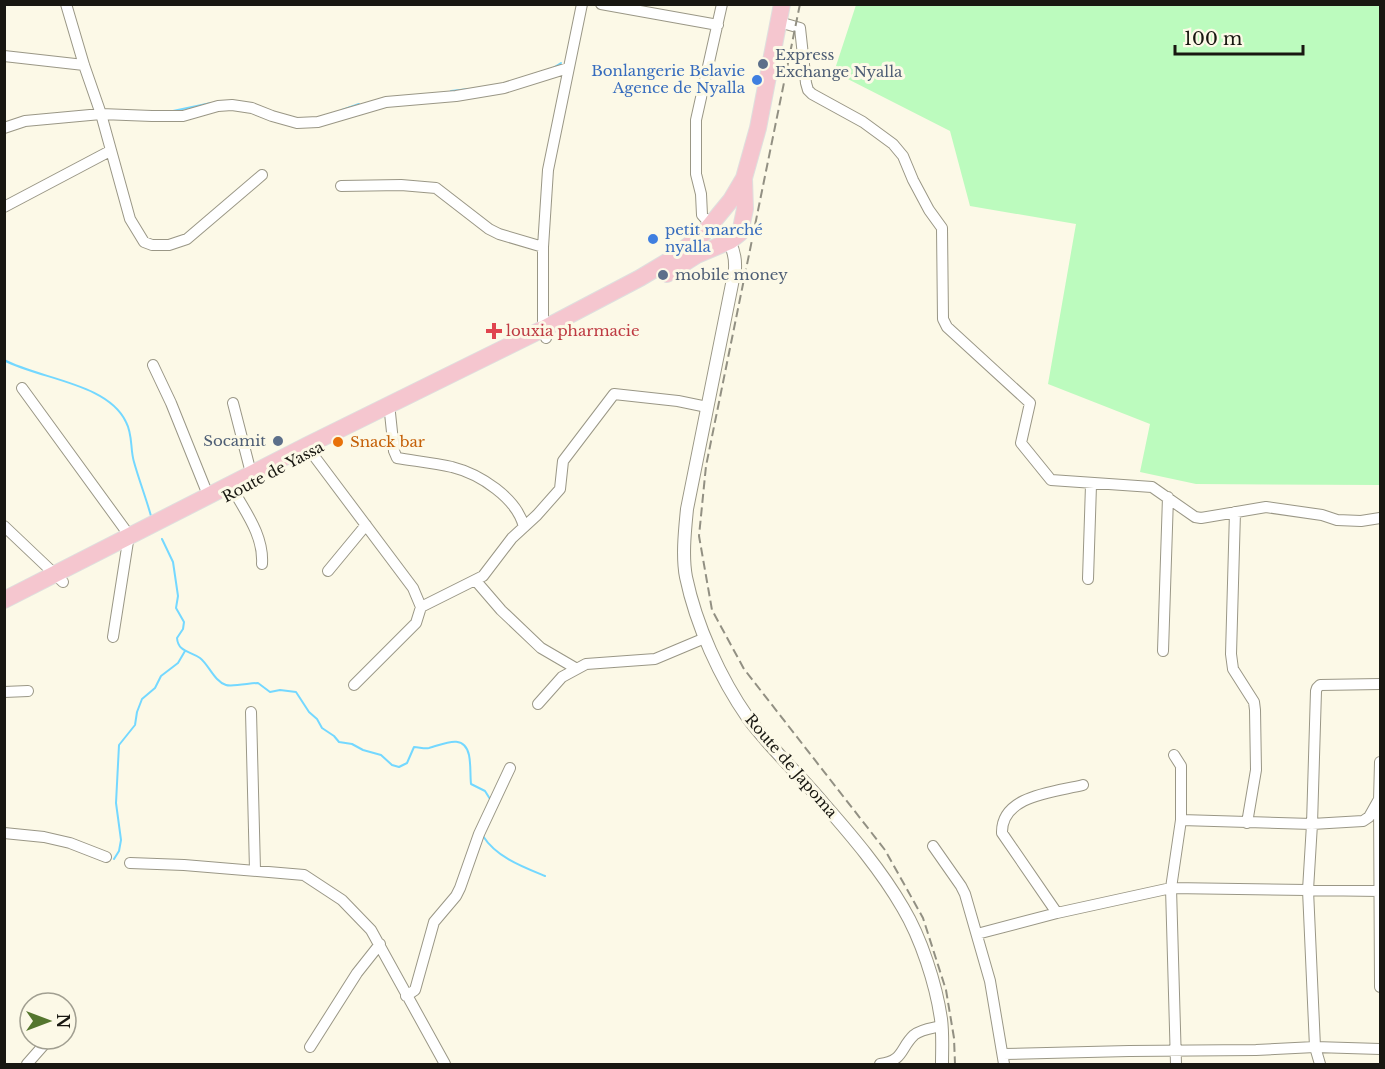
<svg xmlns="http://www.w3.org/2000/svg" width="1385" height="1069" font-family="'Libre Baskerville',serif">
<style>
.green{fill:#bcfbbe}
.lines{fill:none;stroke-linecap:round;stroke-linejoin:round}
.stream{stroke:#74d8ff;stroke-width:2}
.minor-casing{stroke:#9a9786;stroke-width:12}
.tertiary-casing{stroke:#9a9786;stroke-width:14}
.primary-casing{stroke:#dfdfde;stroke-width:18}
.minor{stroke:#fff;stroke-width:10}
.tertiary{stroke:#fff;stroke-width:12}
.primary{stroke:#f5c6cf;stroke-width:16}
.rail{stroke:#929083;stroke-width:2;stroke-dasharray:9 4.5;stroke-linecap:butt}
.service-dot{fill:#5c6f8a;stroke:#fcf9e7;stroke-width:2}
.shop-dot{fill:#3f7fe0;stroke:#fcf9e7;stroke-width:2}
.health-dot{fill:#e0444e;stroke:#fcf9e7;stroke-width:2}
.food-dot{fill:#e8710a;stroke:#fcf9e7;stroke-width:2}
.labels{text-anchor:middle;stroke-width:6;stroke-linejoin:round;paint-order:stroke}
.service-label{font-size:15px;fill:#4e5e75;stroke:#fcf9e7;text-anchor:start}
.shop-label{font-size:15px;fill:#366cbe;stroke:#fcf9e7;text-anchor:end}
.health-label{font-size:15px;fill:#be3a42;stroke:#fcf9e7;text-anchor:start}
.food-label{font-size:15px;fill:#c56008;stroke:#fcf9e7;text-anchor:start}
.street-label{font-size:15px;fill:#181711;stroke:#fcf9e7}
</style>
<rect width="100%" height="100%" fill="#fcf9e7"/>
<path class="green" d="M856,5H1380V485L1196,484L1140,472L1150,424L1048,384L1076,224L970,206L950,131L834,72Z"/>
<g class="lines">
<path class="stream" d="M553,68L561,63
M451,91L469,89
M342,110L359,104
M173,111L211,103
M4,360C39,379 108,383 126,422C133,435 130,449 134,462C139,480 146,498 151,516
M162,539L173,562L178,596L176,608L184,622L183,629L177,638C178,652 190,651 200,658C209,665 214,681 226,685C232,687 251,683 258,683L270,692L280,690L296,692L309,712L317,719L322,728L334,736L339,742L352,744L363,750L381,755L392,765L399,767L407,763L414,747C419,747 424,749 429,748C442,745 464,732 469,755C471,765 470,774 471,784L485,791L490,799
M483,836C496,857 523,867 545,876
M114,859L119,851L121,840L116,803L119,745L135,725L137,712L142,699L155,688L161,676L178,663L185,651"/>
<defs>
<path id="minor" d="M66,4L84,65L101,114L130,219L144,242L152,245H169L187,239L262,175
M601,4L718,25
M779,22L800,28L806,83L808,90L812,94L863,122L893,144L903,156L913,180L929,210L942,228L943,319L947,327L1030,403L1021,443L1051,480L1152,487L1195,517L1201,518L1266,507L1322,515L1337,520L1361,521L1380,518
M4,56L84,65
M4,128L25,121L101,114L152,116H183L218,106L232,105L252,108L272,116L297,123L318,122L386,102L456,96L504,88L568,68
M341,186L401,185L436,188L489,229L499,234L543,247
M4,207L110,151
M711,225L702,215L701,194L696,174V120L722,4
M546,338L543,329V247L548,170L582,4
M153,365L171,403L208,495
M22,388L129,535L113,637
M233,403L251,473
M390,413L394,451L397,458C415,461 434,463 452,467C480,474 517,498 524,527
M308,445L311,452L413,588L421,607L416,623L354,685
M230,484C243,509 264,534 262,564
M1235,512L1231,654L1233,669L1254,702L1255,710L1256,770L1247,823
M4,526L63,582
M328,571L366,525
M1088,579L1091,485
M476,581L501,610L541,648L577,669
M421,607L483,576L512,538L537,515L560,489L563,461L614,394L678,401L707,407
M1163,651L1168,497
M4,692L28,691
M538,704L562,677L586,664L655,659L705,638
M251,712L255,870
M1174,755L1181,766V820L1171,888L1176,1064
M1380,762L1379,801L1380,987
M1181,820L1312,824L1363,821L1369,817L1378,801
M4,833L44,837L70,843L106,857
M933,846L961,886L965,894L990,981L1004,1064
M130,863L184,865L304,875L342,900L371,930L445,1064
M1057,913L1002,833C1001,795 1055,792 1083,785
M977,934L1057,913L1171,888L1380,891
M406,996L415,990L434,922L456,896L460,888L479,834L510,768
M66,1020L69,1016
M310,1047L357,973L380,944
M1003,1054L1129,1051L1256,1050L1315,1047L1380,1049
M27,1064L49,1039
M880,1064C904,1061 900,1048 914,1035C921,1029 933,1028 941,1026
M1320,1064L1315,1047L1308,890L1312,824L1316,691L1317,688L1320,685L1380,684"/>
<path id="tertiary" d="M711,225C728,236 736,248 735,269L687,509C685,530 682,556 686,577C696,625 720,678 748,718C770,748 799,774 823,803C852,836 881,870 903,908C921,938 936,984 941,1019C943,1034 942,1050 942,1064"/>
<path id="primary" d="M667,274L697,255L730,241L740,233L745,209L744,178
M4,600L308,445L543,329L640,278L670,260L703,234L731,200L744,178L758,128L782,4"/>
</defs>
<use href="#minor" class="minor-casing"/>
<use href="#tertiary" class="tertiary-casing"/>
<use href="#primary" class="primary-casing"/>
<use href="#minor" class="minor"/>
<use href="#tertiary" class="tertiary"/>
<use href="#primary" class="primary"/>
<path class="rail" d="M800,4L706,466L699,536L712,610L744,669L885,850L923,918L946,990L954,1038L955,1064"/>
</g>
<g class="service-dot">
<circle cx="763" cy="64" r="6"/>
<circle cx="663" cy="275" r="6"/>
<circle cx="278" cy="441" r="6"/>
</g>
<g class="shop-dot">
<circle cx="757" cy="80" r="6"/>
<circle cx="653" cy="239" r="6"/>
</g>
<path class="health-dot" d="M491 322h6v6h6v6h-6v6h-6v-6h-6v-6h6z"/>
<circle class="food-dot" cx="338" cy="442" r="6"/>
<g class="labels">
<g class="service-label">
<text x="775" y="60">Express<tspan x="775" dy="17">Exchange Nyalla</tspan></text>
<text x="675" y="280">mobile money</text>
<text x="266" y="446" text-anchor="end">Socamit</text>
</g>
<g class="shop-label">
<text x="745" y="76">Bonlangerie Belavie<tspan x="745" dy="17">Agence de Nyalla</tspan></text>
<text x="665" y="235" text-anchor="start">petit marché<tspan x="665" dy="17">nyalla</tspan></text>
</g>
<g class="health-label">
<text x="506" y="336">louxia pharmacie</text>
</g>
<g class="food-label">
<text x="350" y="447">Snack bar</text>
</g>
<g class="street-label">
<text transform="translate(273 472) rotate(-28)" y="5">Route de Yassa</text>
<text transform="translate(791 766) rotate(49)" y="5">Route de Japoma</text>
</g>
</g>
<rect width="1385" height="1069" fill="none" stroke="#181711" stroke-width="12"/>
<g transform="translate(48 1021) rotate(90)"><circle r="28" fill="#fcf9e7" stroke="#a19f91" stroke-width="1.5"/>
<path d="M0-4.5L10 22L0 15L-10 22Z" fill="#54762e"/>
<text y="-9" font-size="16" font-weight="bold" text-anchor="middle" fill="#181711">N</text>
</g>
<path d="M1175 45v9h128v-9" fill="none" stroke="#181711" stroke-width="3"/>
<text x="1184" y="45" font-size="18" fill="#181711" stroke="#fcf9e7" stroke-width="4.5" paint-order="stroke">100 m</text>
</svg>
